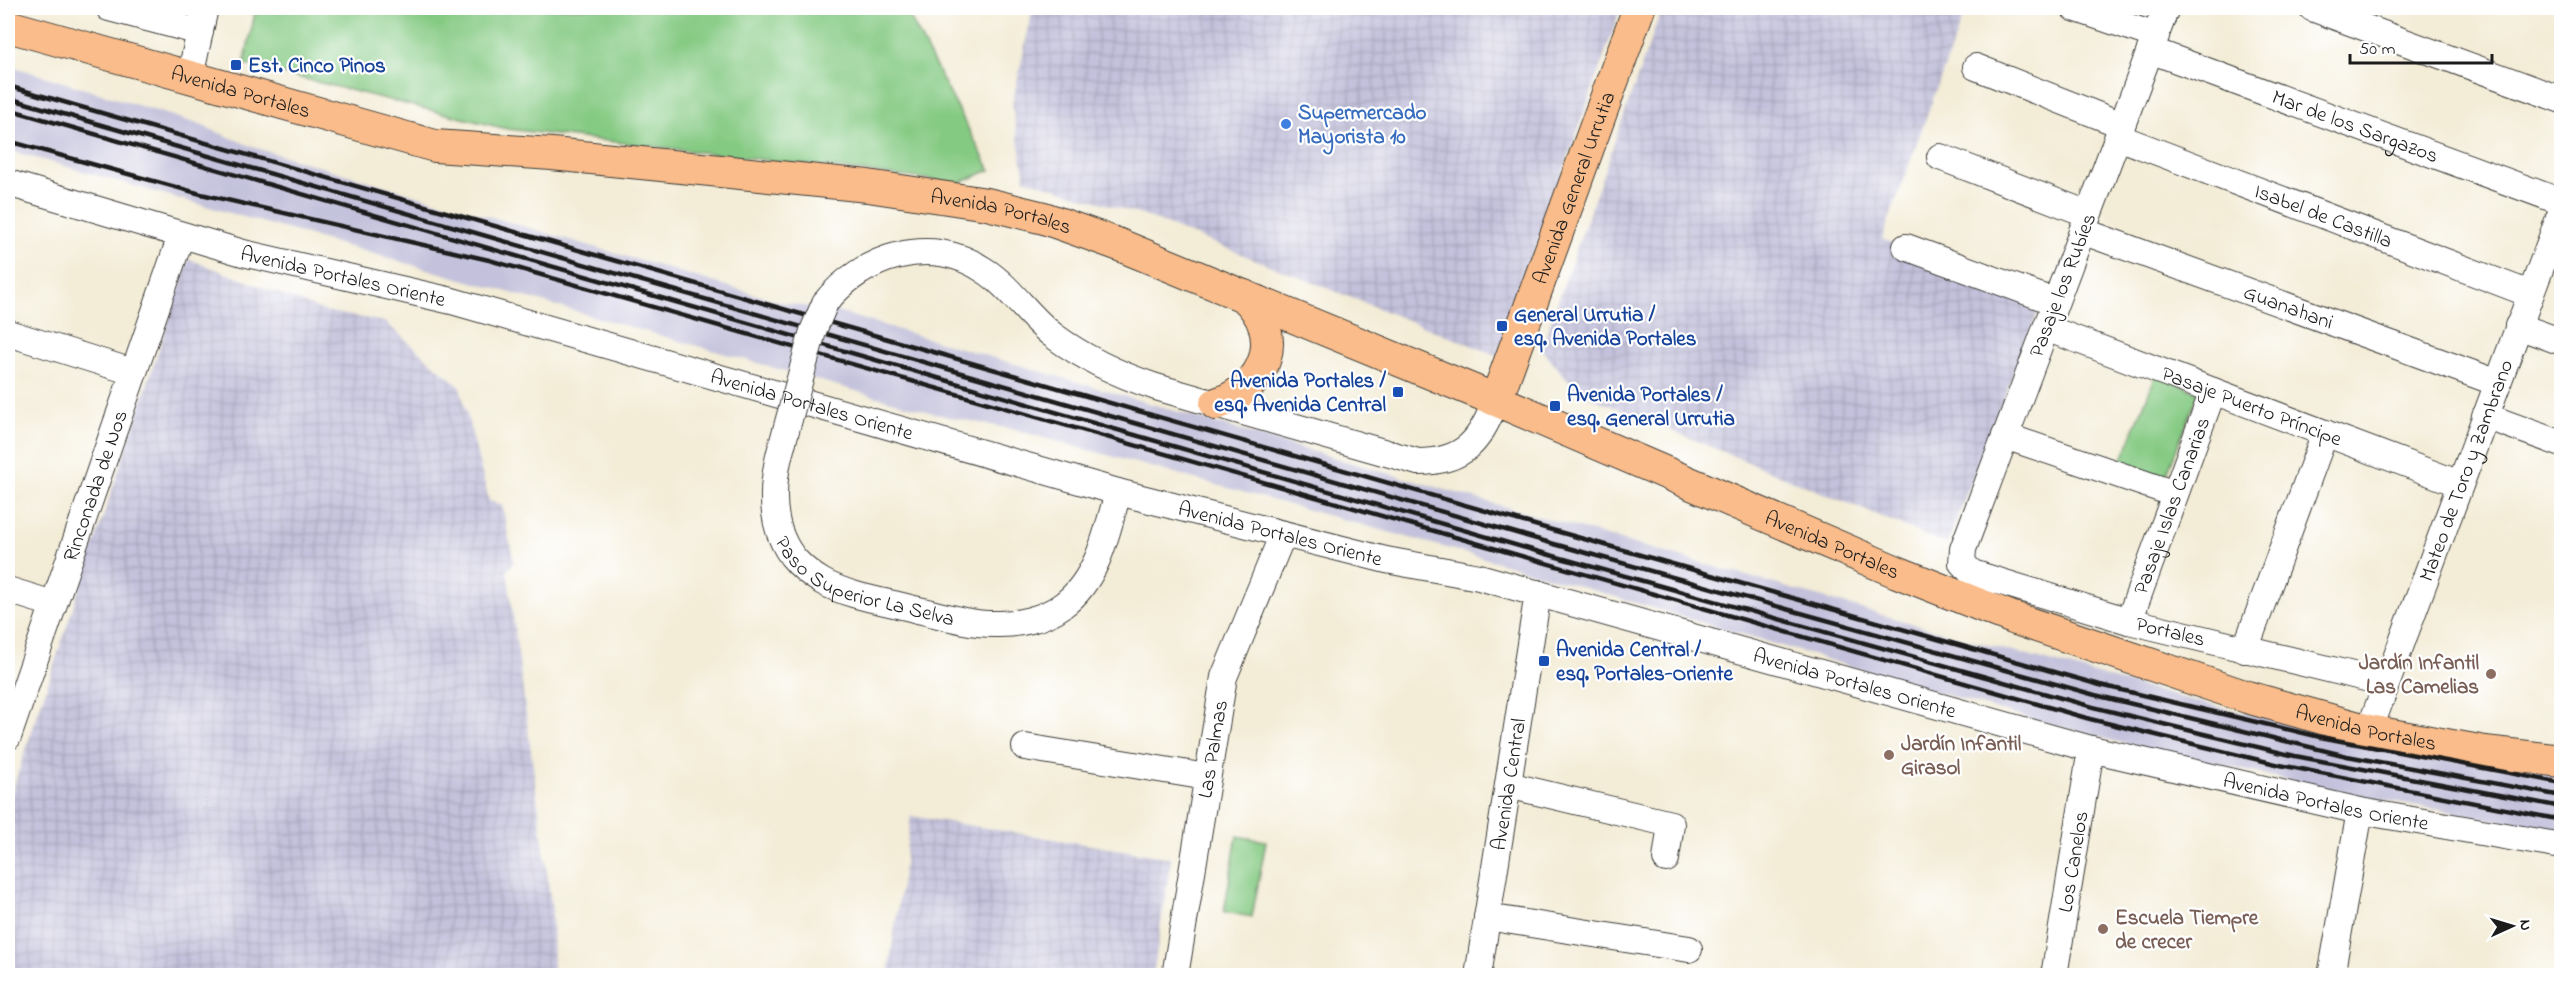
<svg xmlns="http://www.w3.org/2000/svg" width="2569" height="983" font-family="'Indie Flower',sans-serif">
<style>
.industrial{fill:url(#industrial-grid)}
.railway{fill:#c3c1db}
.grass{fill:#85ca83;stroke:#507350;stroke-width:1.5}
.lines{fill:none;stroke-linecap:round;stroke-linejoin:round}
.minor-casing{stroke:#3c3b38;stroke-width:28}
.major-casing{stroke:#3c3b38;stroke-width:34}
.minor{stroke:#fff;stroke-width:26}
.major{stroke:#f9bc8a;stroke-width:32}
.rail{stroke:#1c1c1c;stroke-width:4.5}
.minor-bridge-casing{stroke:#3c3b38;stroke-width:28;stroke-linecap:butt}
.minor-bridge{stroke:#fff;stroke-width:26}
.transit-dot{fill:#1a4fb4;stroke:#fff;stroke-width:2}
.shop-dot{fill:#3f7fe0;stroke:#fff;stroke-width:2}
.education-dot{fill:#8d6e63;stroke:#fff;stroke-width:2}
.labels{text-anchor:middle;stroke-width:4.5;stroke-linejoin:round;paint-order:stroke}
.transit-label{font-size:21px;font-weight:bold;fill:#164399;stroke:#fff;text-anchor:start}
.street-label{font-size:21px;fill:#1c1c1c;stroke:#fff}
.shop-label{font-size:21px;font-weight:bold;fill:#366cbe;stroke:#fff;text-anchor:start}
.education-label{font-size:21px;font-weight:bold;fill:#785e54;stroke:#fff;text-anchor:start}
</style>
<defs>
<pattern id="industrial-grid" width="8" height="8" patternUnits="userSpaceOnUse" patternTransform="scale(1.5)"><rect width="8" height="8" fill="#c3c1db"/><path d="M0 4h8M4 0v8" fill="none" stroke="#a7a5bb"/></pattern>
</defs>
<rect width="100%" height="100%" fill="#fff"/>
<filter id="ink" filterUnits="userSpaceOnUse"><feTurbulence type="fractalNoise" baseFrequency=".0167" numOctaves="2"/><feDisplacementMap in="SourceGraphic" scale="12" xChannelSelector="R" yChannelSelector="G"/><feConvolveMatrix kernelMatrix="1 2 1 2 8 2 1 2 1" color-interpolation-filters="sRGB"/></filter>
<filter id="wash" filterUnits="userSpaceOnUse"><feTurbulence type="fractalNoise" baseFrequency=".008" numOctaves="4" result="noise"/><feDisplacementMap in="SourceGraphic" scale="24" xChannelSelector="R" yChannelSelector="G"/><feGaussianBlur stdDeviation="1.35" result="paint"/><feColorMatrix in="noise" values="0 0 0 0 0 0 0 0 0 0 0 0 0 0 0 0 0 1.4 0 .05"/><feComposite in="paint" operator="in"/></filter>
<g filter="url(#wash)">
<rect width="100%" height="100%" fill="#f3ecd6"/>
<path class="industrial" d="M1033,8H1621L1498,356L1148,217L1025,179L1012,105Z
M1662,8H1966L1882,239L2041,304L1947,544L1578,392L1541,349Z
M189,259L324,311L385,322L460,387L489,501L502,505L514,562L507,570L552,911L553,975H8V803Z
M911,816L1171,858L1153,975H888Z"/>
<path class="railway" d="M8,65L198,124L253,147L781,302L838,312L1345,461L1970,640L2178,697L2286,723L2561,774V832L2341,792L2114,741L1997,710L1498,562L1012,429L944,416L8,150Z"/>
<path class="grass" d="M256,8H905L990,170L959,183L507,129L244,64Z
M2156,375L2199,392L2164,481L2120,464Z
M1237,836L1266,841L1252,917L1224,912Z"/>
</g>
<g filter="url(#ink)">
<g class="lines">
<defs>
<g id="minor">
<path d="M109,8L200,32"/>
<path d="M2074,8L2156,36"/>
<path id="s1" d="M2166,8L1963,549L1962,563L1972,573L2129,621L2386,683"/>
<path d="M2312,8L2562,100"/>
<path id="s2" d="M2150,50L2562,202"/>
<path d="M1976,67L2122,125"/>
<path d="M190,77L205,8"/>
<path id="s3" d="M2118,137L2530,294"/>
<path d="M1940,157L2088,214"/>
<path id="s4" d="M8,183L243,253L452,301L1118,492L1386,560L1479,577L2091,749L2360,811L2562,846"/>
<path id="s5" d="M2082,231L2498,383"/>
<path d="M1906,247L2055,302"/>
<path d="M825,303C862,256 931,234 984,270C1011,287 1028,317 1054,336C1085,359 1120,375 1156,387L1418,462C1465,462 1481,440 1496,400"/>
<path d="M2518,326L2562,342"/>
<path id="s6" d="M2046,328L2460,484"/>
<path d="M8,333L133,372"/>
<path d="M2485,416L2562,444"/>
<path d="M2005,436L2175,494"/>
<path id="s7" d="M779,456C771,490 770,526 792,556C800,566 811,575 823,582C851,597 884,601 914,609C941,615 967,624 994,624C1018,625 1044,619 1063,605C1098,579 1107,532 1118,492"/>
<path d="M8,590L53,604"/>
<path id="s8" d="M2129,621L2213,391"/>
<path d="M2245,650L2325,433"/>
<path id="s9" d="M2369,731L2562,210"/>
<path id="s10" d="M8,737L181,236"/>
<path d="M1025,747L1207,777"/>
<path d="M1508,785L1671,824L1666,859"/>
<path d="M1487,917L1689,949"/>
<path id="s11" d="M1175,976L1224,677L1283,534"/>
<path id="s12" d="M1478,976L1538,593"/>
<path id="s13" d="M2054,976L2091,749"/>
<path d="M2331,976L2360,811"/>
</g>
<g id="major">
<path id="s14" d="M8,26L435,146L552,154L868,186L987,204L1044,218L1117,244L1496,400L1897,572L2013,618L2247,697L2369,731L2485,752L2562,761"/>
<path id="s15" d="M1496,400L1639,8"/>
<path d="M1216,404C1267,388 1286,334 1244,296"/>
</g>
</defs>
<use href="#minor" class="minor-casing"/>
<use href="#major" class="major-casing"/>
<use href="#minor" class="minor"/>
<use href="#major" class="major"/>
<path class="rail" d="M8,86L1545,528L2100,685L2320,737L2562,783
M8,98L1547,542L2095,695L2347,756L2562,796
M8,109L1543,553L2093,707L2295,756L2562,807
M8,141L201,194L489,260L2090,719L2280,765L2562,820"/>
<defs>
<path id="minor-bridge" d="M779,456L813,331L825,303"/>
</defs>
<use href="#minor-bridge" class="minor-bridge-casing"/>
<use href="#minor-bridge" class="minor-bridge"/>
</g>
</g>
<g class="transit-dot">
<rect x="230" y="59" width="12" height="12" rx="3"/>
<rect x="1496" y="320" width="12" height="12" rx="3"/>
<rect x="1392" y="386" width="12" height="12" rx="3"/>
<rect x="1549" y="400" width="12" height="12" rx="3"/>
<rect x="1538" y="655" width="12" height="12" rx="3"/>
</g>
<circle class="shop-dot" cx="1286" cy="124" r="6"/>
<g class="education-dot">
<circle cx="2491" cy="674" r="6"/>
<circle cx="1889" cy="755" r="6"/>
<circle cx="2103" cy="929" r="6"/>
</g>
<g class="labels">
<g class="transit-label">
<text x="248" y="72">Est. Cinco Pinos</text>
<text x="1514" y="321">General Urrutia /<tspan x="1514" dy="24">esq. Avenida Portales</tspan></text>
<text x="1386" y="387" text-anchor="end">Avenida Portales /<tspan x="1386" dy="24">esq. Avenida Central</tspan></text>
<text x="1567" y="401">Avenida Portales /<tspan x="1567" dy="24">esq. General Urrutia</tspan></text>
<text x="1556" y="656">Avenida Central /<tspan x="1556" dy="24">esq. Portales-Oriente</tspan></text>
</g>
<g class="street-label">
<text dy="7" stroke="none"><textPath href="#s14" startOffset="242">Avenida Portales</textPath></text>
<text dy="7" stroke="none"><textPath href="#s2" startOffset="219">Mar de los Sargazos</textPath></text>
<text dy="7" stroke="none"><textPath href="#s15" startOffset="226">Avenida General Urrutia</textPath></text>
<text dy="7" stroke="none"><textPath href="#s14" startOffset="1014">Avenida Portales</textPath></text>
<text dy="7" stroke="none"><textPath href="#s3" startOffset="220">Isabel de Castilla</textPath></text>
<text dy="7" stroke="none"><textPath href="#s4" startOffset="348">Avenida Portales Oriente</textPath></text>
<text transform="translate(2062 285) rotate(-69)" y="7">Pasaje los Rubíes</text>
<text dy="7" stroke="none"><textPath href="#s5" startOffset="220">Guanahani</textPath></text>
<text dy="7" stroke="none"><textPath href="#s4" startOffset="834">Avenida Portales Oriente</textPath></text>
<text dy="7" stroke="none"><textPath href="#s6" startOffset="220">Pasaje Puerto Príncipe</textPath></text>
<text dy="7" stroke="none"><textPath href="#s9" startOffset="278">Mateo de Toro y Zambrano</textPath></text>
<text dy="7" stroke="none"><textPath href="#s10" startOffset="266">Rinconada de Nos</textPath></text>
<text dy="7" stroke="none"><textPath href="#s8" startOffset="123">Pasaje Islas Canarias</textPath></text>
<text dy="7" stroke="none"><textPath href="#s4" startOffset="1320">Avenida Portales Oriente</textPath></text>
<text dy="7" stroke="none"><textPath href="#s14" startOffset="1911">Avenida Portales</textPath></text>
<text dy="7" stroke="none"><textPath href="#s7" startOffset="182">Paso Superior La Selva</textPath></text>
<text dy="7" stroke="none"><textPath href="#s1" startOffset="813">Portales</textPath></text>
<text dy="7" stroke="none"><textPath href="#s4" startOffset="1914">Avenida Portales Oriente</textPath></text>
<text dy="7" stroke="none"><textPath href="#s14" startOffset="2476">Avenida Portales</textPath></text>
<text dy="7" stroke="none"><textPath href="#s11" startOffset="230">Las Palmas</textPath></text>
<text dy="7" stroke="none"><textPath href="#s12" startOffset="194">Avenida Central</textPath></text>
<text dy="7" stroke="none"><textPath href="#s4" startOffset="2400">Avenida Portales Oriente</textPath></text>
<text dy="7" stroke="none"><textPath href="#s13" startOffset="116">Los Canelos</textPath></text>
</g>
<g class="shop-label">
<text x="1298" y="119">Supermercado<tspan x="1298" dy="24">Mayorista 10</tspan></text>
</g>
<g class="education-label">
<text x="2479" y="669" text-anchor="end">Jardín Infantil<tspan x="2479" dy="24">Las Camelias</tspan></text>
<text x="1901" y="750">Jardín Infantil<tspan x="1901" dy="24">Girasol</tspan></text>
<text x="2115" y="924">Escuela Tiempre<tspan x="2115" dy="24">de crecer</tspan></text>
</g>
</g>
<rect width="2569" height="983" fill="none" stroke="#fff" stroke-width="30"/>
<g transform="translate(2512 926) rotate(86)" stroke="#ffffff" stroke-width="4.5" paint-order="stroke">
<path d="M0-4.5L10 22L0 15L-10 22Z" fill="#1c1c1c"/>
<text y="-9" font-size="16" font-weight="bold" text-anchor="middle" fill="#1c1c1c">N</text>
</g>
<path d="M2350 54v9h142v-9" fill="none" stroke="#1c1c1c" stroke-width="3"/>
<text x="2359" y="54" font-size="18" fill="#1c1c1c" stroke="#ffffff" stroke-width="4.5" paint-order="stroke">50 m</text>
</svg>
